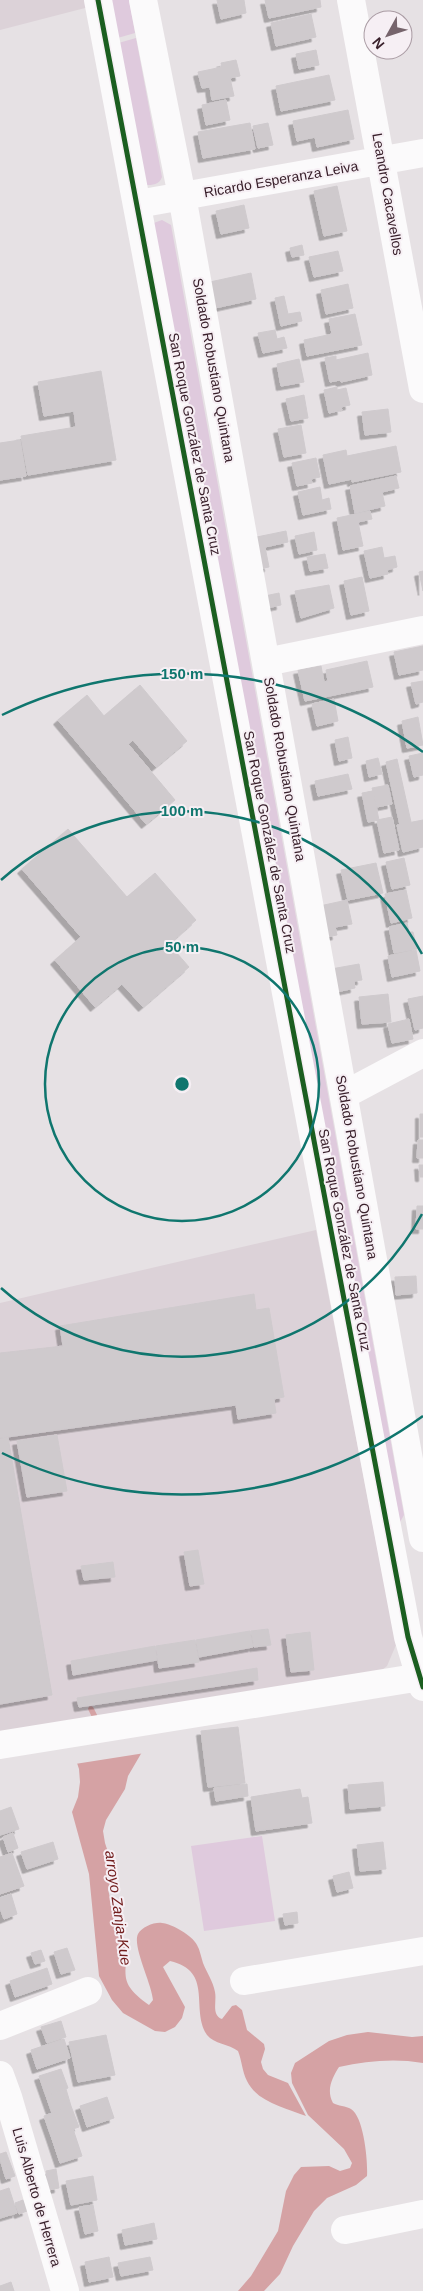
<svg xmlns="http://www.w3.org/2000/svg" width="423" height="2291" font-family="Arial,sans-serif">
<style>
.built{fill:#dcd2d8}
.green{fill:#dfcadd}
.water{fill:#d5a2a4}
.pier{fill:#e6e1e4}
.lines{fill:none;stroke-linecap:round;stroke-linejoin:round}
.stream{stroke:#d5a2a4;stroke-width:5.5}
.building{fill:#cfcacd;stroke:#cfcacd;filter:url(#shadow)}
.minor{stroke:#fbfafb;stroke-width:28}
.cycleway-casing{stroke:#f6eff4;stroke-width:8}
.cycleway{stroke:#1b5e20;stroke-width:5}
.ring{fill:none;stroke:#0f766e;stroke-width:2.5}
.labels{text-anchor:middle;stroke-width:4;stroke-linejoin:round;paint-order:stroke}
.street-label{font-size:14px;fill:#39202b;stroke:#f6eff4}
.water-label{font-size:15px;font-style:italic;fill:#721d1d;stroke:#f6eff4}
.centre{fill:#0f766e;stroke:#f6eff4;stroke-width:2.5}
.ring-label{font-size:15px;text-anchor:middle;font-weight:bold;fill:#0f766e;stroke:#f6eff4;stroke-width:4;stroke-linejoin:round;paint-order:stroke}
</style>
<defs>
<filter id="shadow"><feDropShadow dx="-4.5" dy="4.5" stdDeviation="0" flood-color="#0004"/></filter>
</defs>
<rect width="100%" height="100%" fill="#e6e1e4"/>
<path class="built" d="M0,0H87L89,7L0,30Z
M316,1230L396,1645L387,1666L382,1670L0,1736V1303Z"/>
<path class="green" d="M107,0H129L135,33L114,39Z
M136,38L162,177C159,185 153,185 145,185L115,44Z
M162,220L171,225L404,1515L400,1522L151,224Z
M262,1836L275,1921L204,1931L191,1846Z"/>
<path class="water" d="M72,1748L142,1752L128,1776L125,1789L106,1820L103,1831L105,1843L114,1870L108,1889L118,1936L128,1947C124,1978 121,1985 149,2005L153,2000C152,1984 132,1946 138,1934C142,1927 154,1922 162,1923C172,1924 192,1935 197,1945C200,1950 201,1957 203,1963C207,1973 213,1981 215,1992C217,2001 211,2015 222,2019L232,2006L236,2005L242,2010L247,2030L264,2044L265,2049L261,2062L263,2069L268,2075L288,2083L306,2116C286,2108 257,2102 247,2081C242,2071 242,2061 238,2051C229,2044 214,2044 207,2035C190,2009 214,1971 170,1961L163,1967L185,2007L182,2018L175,2027L165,2032L155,2031L123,2013L112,2000L99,1976L89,1874L72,1812L78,1797L80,1782L79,1769Z
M368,2032L412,2037L423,2036V2063C394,2058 367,2061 339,2067C332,2078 326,2090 333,2103C338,2106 346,2106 351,2109C364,2117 368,2162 367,2176L356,2185L327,2198L314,2211L293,2246L280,2274L264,2291H238L251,2276L278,2231L286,2191L294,2175L301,2167L329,2166L340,2171L350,2168L352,2163L344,2149L308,2115L292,2083L291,2073L295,2063L329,2041L347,2035Z"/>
<path class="pier" d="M144,1736L145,1753L75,1764L70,1748Z"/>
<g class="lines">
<path class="stream" d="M91,1709L97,1721"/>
</g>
<path class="building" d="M217,0H244L246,13L221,19Z
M265,0H320L321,7L269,18Z
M311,14L316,37L276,46L271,23Z
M316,50L319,65L299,69L296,54Z
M236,60L240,76L230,78L234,96L212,100L210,87L202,88L198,72L222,67L221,63Z
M329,75L335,100L281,111L276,86Z
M226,100L230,120L206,125L202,105Z
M348,110L354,139L317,147L315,137L297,141L293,121Z
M250,123L255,149L203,158L198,132Z
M268,123L273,145L258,148L253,126Z
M337,186L347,231L324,236L314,191Z
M244,205L249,228L221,234L216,211Z
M302,245L304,255L292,257L290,248Z
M338,251L343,271L314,277L309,257Z
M251,273L256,299L215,308L210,282Z
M348,284L353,308L326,314L321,290Z
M284,296L288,314L300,312L302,321L281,326L275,298Z
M355,314L362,345L307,356L304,340L332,334L329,319Z
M275,330L277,339L284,337L287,348L263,353L258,333Z
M368,353L372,375L341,382L340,380L330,382L325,358L336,356V360Z
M299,359L304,382L281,386L277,364Z
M101,371L116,460L28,475L21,436L76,427L74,411L44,416L38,382Z
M337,387V390L346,388L350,405L341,407L342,410L329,413L324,390Z
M304,395L308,418L291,421L286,399Z
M388,409L391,432L365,435L362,412Z
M301,425L306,453L284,457L278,429Z
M20,440L26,476L0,480V443Z
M396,446L401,472L352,482V479L329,484L323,455L346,450L347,456Z
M316,458L320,477L311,479L312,483L297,486L292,463Z
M396,476L399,488L382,492L385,506L355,513L350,486Z
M320,487L322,500L329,498L331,509L303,515L298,492Z
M370,511L372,519L358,522L363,546L343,550L337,518Z
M286,531L288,542L265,547L269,567L254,570L247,539Z
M314,532L317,550L299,554L295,536Z
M382,547L384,558L395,556L397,567L387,570L388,574L370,578L364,551Z
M325,554L328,568L310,571L307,557Z
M423,571V591L419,572Z
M362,577L369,611L351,615L344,581Z
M329,585L334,608L301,618L295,591Z
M279,593L281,605L262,609L260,597Z
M423,646V670L399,675L394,652Z
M367,661L373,687L305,701L298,670L321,666L324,682L328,681L326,670Z
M423,681V702L416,704L411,683Z
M140,685L187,741L156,767L133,740L128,744L175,800L146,824L58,720L87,695L104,716Z
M334,699L338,721L317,726L312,704Z
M418,717L423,745L407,748L402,721Z
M348,737L352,758L339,761L335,740Z
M423,753V775L414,777L409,756Z
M378,758L382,774L369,777L366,761Z
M397,759L411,822L400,825L386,762Z
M348,774L352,789L318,796L315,781Z
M388,785L392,804L377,807L372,788Z
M373,791L379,820L368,822L362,793Z
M392,817L399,850L384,853L377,820Z
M423,820V847L403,852L397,825Z
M68,829L127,897L155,873L196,920L169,944L189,967L143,1007L122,984L95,1007L55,960L81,937L22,869Z
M404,858L410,885L392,889L386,862Z
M376,863L383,893L348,900L341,870Z
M406,890L412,918L391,923L385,894Z
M347,900L352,924L335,927L337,935L322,938L315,907Z
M407,923L409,932H413L417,949L394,953L389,927Z
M416,950L420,971L392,977L388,956Z
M359,964L362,980L354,981L355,988L336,992L331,969Z
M388,994L391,1022L362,1024L359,997Z
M423,996V1028L415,1030L408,999Z
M409,1019L413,1039L392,1043L388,1024Z
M420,1114H423V1137H420Z
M418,1140H423V1158H417Z
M419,1165H423V1177H420Z
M417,1206H423V1229H416Z
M416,1276L417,1293L396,1295L395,1277Z
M254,1294L256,1310L269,1308L284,1397L274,1399L276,1413L238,1419L236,1405L0,1438V1353L63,1346L60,1326Z
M57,1435L67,1491L27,1497L17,1441Z
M8,1437L52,1695L0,1704V1439Z
M198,1550L204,1584L190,1586L184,1552Z
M113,1562L115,1577L84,1580L81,1566Z
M268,1629L271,1645L254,1647L251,1631Z
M250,1631L253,1647L199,1657L196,1640Z
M310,1632L314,1670L291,1672L286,1635Z
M195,1640L199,1662L159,1668L156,1646Z
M155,1646L157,1660L73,1675L71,1661Z
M257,1668L258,1680L79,1707L77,1698Z
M238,1727L245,1783L208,1787L201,1731Z
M383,1782L385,1806L350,1809L348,1785Z
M247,1784L248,1796L216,1801L214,1788Z
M300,1789L302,1798L308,1797L312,1823L256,1831L251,1797Z
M11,1807L19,1829L0,1835V1811Z
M13,1833L18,1848L8,1852L3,1837Z
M53,1842L58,1859L27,1869L21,1852Z
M383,1842L386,1869L360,1871L357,1845Z
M12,1853L24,1886L0,1894V1857Z
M349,1872L353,1888L337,1892L333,1876Z
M11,1894L17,1914L4,1919L0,1908V1898Z
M297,1912L298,1923L285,1925L283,1914Z
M67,1948L75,1970L61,1974L54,1952Z
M41,1950L45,1961L35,1964L31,1953Z
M47,1968L52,1984L15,1997L10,1981Z
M61,2021L66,2037L47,2043L41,2027Z
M106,2035L115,2075L78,2082L69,2042Z
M64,2039L70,2058L37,2069L31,2050Z
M61,2069L68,2088L46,2096L39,2076Z
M66,2089L71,2106L52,2113L46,2096Z
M107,2097L114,2118L87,2127L80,2106Z
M71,2106L79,2127L51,2136L44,2116Z
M73,2129L82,2156L60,2163L51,2136Z
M6,2152L15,2176L6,2179L0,2159V2154Z
M56,2169L59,2188L49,2190L46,2171Z
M93,2176L97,2200L71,2205L66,2181Z
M9,2188L17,2213L0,2218V2191Z
M23,2200L27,2211L19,2214L15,2203Z
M93,2205L98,2231L85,2234L79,2207Z
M154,2223L157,2239L125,2245L122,2230Z
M109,2257L113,2277L89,2282L85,2262Z
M150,2257L153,2270L121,2276L118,2263Z
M11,2282L14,2291H0V2286Z"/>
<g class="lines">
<path class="minor" d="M98,0L408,1637L423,1687
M143,0L182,196L423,1538
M351,0L423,389
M138,204L423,153
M266,662L423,630
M344,1095L423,1053
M0,1745L421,1677
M244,1981L423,1951
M0,2026L88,1991
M0,2075L8,2097L65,2291
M345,2230L423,2214"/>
<defs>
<path id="cycleway" d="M98,0L408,1637L423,1687"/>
</defs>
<use href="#cycleway" class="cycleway-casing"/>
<use href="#cycleway" class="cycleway"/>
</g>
<g class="ring">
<circle cx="182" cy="1084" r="137"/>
<path d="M422 1214A273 273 0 0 1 1 1288M1 880A273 273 0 0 1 422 954"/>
<path d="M423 1416A410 410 0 0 1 2 1453M2 715A410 410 0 0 1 423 752"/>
</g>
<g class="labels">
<g class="street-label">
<text transform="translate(281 179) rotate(-10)" y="5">Ricardo Esperanza Leiva</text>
<text transform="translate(388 194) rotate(80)" y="5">Leandro Cacavellos</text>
<text transform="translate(214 370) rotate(80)" y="5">Soldado Robustiano Quintana</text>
<text transform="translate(195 444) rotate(79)" y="5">San Roque González de Santa Cruz</text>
<text transform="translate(285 769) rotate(80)" y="5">Soldado Robustiano Quintana</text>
<text transform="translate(270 842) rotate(79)" y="5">San Roque González de Santa Cruz</text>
<text transform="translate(357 1167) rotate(80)" y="5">Soldado Robustiano Quintana</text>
<text transform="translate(345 1240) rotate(79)" y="5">San Roque González de Santa Cruz</text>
<text transform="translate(37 2197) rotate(74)" y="5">Luis Alberto de Herrera</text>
</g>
<g class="water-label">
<text transform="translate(118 1908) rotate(82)" y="5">arroyo Zanja-Kue</text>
</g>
</g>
<circle cx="182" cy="1084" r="8" class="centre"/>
<g class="ring-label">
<text x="182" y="679">150 m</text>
<text x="182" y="816">100 m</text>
<text x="182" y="952">50 m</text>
</g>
<g transform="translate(388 35) rotate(230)"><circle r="24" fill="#f6eff4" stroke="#aa9ca4"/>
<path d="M0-4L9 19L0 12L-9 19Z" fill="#76646c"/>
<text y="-8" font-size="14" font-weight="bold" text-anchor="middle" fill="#39202b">N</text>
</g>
</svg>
